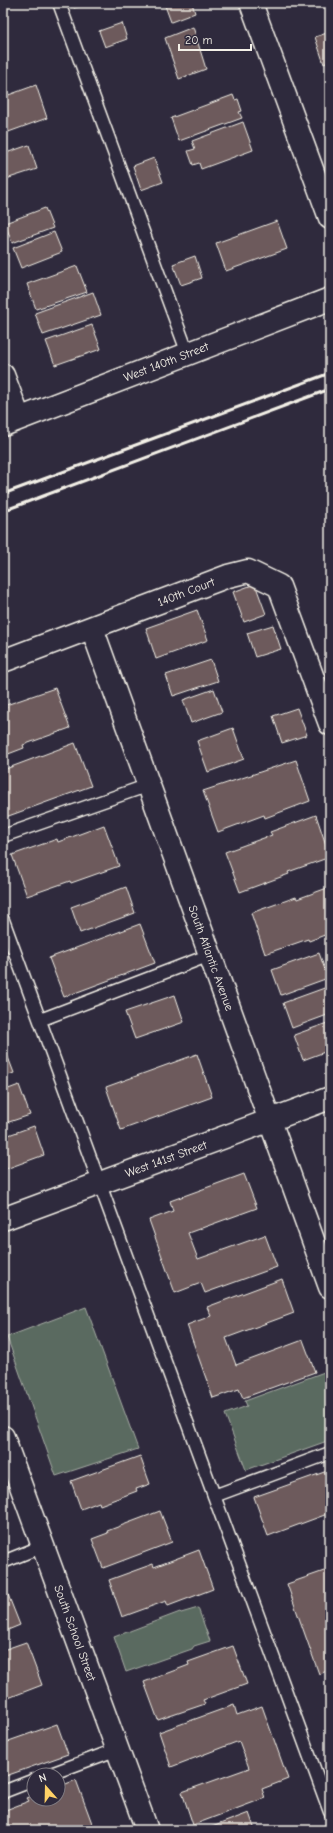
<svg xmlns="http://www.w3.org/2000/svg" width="333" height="1833" font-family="'Comic Neue',sans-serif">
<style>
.green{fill:#5a6a61;stroke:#a7aea4}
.building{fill:#6d5a5b;stroke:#f4f1e8}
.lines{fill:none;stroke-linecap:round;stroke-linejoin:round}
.lane-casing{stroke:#f4f1e8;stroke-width:15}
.street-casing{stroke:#f4f1e8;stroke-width:25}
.lane{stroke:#2f2a3d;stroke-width:12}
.street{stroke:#2f2a3d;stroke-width:22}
.rail{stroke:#f4f1e8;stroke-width:3}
.labels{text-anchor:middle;stroke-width:3;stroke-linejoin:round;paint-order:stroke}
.street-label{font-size:12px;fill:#f4f1e8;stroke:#2f2a3d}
</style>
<rect width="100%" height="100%" fill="#2f2a3d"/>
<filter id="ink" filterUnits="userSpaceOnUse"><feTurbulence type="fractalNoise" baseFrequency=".025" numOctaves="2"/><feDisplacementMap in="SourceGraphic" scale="8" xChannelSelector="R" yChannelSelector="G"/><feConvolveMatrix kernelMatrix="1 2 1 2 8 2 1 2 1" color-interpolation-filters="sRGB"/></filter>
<g filter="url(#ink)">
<path class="green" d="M86,1307L138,1449L56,1476L7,1337Z
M327,1371L330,1381V1440L246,1470L225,1414L247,1406L245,1401Z
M198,1608L210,1641L194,1646L192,1649L126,1672L114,1637L180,1612L181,1613Z"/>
<path class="building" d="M72,3H90L74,8Z
M164,3H192L195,13L171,22Z
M122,23L127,39L105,47L99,31Z
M193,27L206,69L179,79L165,38Z
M330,32V61L324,64L315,37Z
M36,85L47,118L3,134V97Z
M233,95L235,100L238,99L242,111L239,112L242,118L179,141L171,118Z
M243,122L253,150L201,169L199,163L193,165L188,151L195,149L192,141Z
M29,145L37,169L3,180V154Z
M154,158L163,182L141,190L133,166Z
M45,208L53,228L12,243L5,223Z
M277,221L287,249L226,271L216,243Z
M54,232L62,252L21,268L13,248Z
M195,256L202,278L181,285L173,264Z
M77,266L87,292L36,309L27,284Z
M93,292L101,315L43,335L35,313Z
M92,325L101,349L55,365L46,341Z
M255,584L266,614L244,622L233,592Z
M197,610L208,640L156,659L146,628Z
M273,625L281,649L255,657L247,633Z
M211,660L218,681L173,696L166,675Z
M55,688L70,728L23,745L24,748L3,756V709L7,708L6,705Z
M214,689L222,712L191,723L183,700Z
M297,708L307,735L282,743L273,716Z
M233,728L244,759L208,772L197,741Z
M75,743L91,786L3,818V770Z
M296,760L310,801L265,818L264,815L218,832L203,791Z
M316,815L330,857L288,872L289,874L240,892L225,852L272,835L270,832Z
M104,825L119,866L71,883L70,881L27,896L12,855L57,839L58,842Z
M126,887L135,913L80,933L71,907Z
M330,887V933L309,941L308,939L265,954L251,913L296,897L297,899Z
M140,924L155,963L64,997L49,958Z
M319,953L328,978L281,995L272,970Z
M330,986V1014L292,1028L283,1003Z
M175,995L184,1022L135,1039L125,1012Z
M330,1022V1050L303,1060L294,1035Z
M3,1044L14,1073L3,1077Z
M197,1054L212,1097L121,1130L106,1087Z
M19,1085L30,1115L3,1124V1091Z
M34,1126L44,1155L3,1170V1137Z
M244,1174L257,1208L188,1233L198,1259L265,1235L277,1267L205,1293L201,1283L175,1293L149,1220L173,1211L170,1201Z
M282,1279L294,1313L226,1338L236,1365L303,1340L315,1372L243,1398L239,1389L213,1398L187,1325L211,1316L207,1307Z
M140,1456L150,1484L136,1489L137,1491L100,1505L99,1502L81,1509L71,1481Z
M330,1470V1513L268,1536L254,1497Z
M160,1511L172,1542L103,1568L92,1539L108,1533L107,1531Z
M199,1550L213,1589L168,1606L166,1601L122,1617L109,1580L153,1564L154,1567Z
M327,1570L330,1577V1670L319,1674L287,1584Z
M5,1587L20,1625L3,1632V1588Z
M26,1642L42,1685L3,1700V1650Z
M233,1646L247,1684L203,1700L205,1704L158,1720L144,1682L189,1665L188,1662Z
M234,1705L237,1715L262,1706L288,1779L262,1789L265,1798L193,1825L182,1792L249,1768L239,1741L171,1767L159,1732Z
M57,1724L68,1754L3,1777V1743Z
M76,1780L93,1826L81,1830H3V1811L29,1801L27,1798L34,1795V1799H58V1787Z
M249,1813L255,1830H204Z"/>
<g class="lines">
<defs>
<path id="lane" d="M59,3L188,354
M3,836L149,785
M3,920L330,1812
M40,1020L210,955
M214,1496L330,1453
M3,1562L43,1546
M48,1775L118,1749
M3,1792L34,1780"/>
<path id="street" d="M251,3L330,218
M3,375L19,418
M3,425L330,299
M92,628L330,1287
M3,661L228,576L248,571L279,586L330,724
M3,1219L330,1098
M3,1437L147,1830"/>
</defs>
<use href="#lane" class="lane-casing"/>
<use href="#street" class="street-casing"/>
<use href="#lane" class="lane"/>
<use href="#street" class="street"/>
<path class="rail" d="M3,494L330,373
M3,511L330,389"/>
</g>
</g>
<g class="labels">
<g class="street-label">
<text transform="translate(166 362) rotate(-21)" y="4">West 140th Street</text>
<text transform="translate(186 592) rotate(-21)" y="4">140th Court</text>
<text transform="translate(211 958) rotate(70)" y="4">South Atlantic Avenue</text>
<text transform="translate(166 1159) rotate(-20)" y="4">West 141st Street</text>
<text transform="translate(75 1633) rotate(70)" y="4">South School Street</text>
</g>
</g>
<rect width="333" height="1833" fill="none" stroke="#2f2a3d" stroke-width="16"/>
<rect x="8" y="8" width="317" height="1817" fill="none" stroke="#f4f1e8" stroke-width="1.5" filter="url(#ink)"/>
<g transform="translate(46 1787) rotate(340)"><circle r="19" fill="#2f2a3d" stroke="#7e7a81"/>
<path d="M0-3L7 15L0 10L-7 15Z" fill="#ffd166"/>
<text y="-6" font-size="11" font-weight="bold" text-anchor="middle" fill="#f4f1e8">N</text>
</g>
<path d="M179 44v6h72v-6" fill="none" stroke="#f4f1e8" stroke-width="2"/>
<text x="185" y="44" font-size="12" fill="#f4f1e8" stroke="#2f2a3d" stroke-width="3" paint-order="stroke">20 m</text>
</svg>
